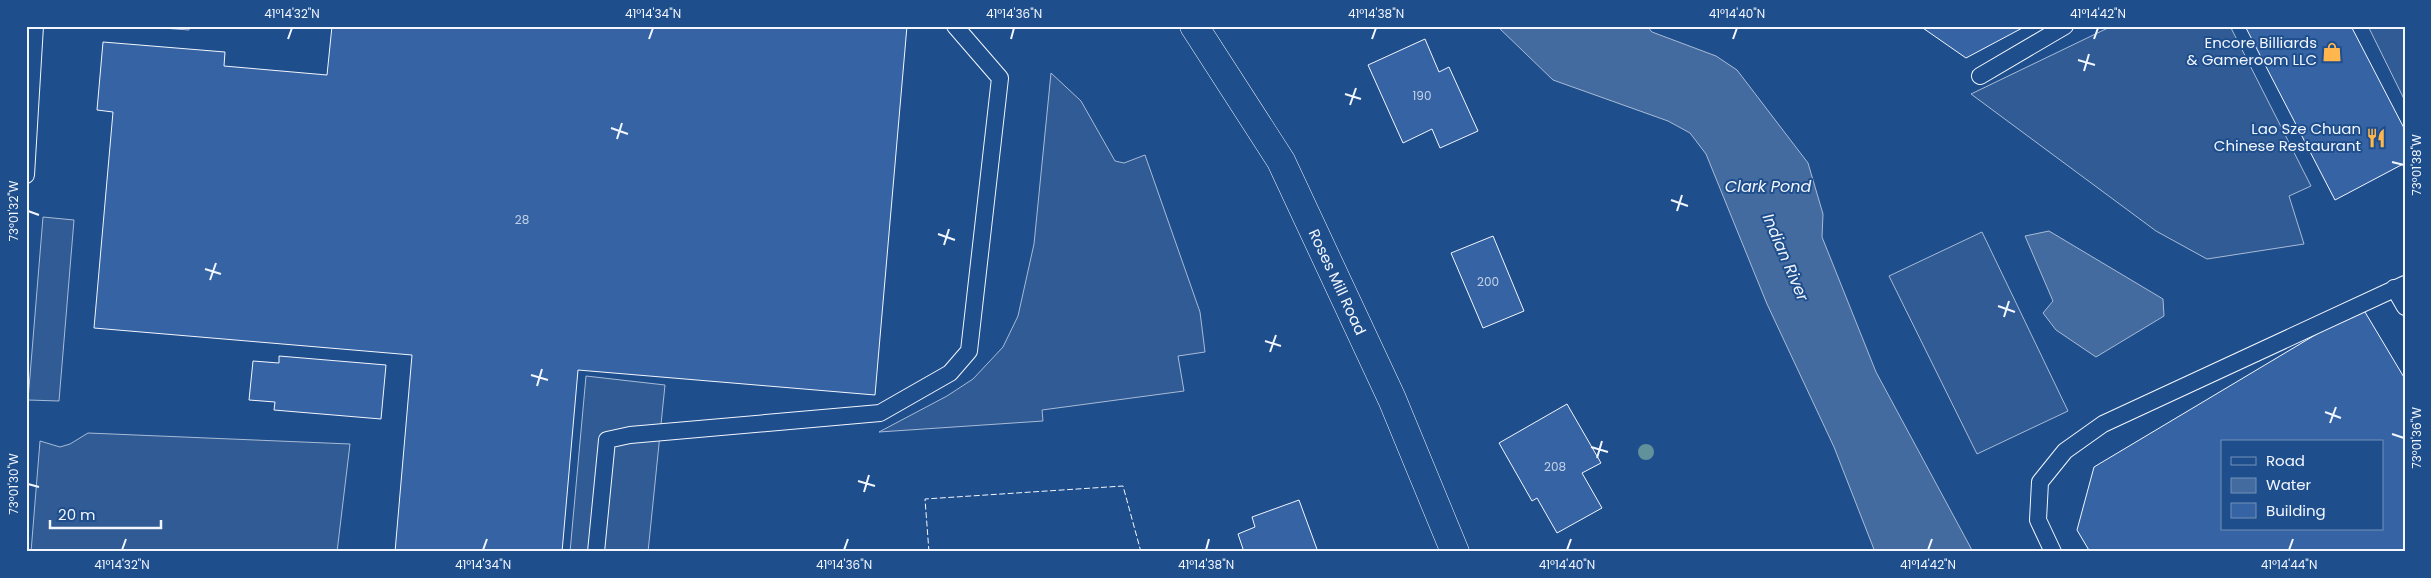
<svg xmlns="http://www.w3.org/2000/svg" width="2431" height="578" font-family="Poppins,sans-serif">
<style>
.built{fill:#305b95;stroke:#a8bbd7}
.water{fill:#446ba0;stroke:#a8bbd7}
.building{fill:#3563a3;stroke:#f2f6ff;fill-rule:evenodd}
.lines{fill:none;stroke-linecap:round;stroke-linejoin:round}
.service-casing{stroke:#f2f6ff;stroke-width:18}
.tertiary-casing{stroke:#f2f6ff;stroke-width:29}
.service{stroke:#1f4e8c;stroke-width:16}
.tertiary{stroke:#1f4e8c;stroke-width:28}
.fence{stroke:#f2f6ff;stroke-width:1;stroke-dasharray:6 2.5;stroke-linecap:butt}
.tree{fill:#61919a}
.ticks{fill:none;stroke:#f2f6ff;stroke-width:2}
.labels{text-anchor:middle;stroke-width:4;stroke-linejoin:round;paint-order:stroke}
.number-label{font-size:12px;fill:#c3d1e8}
.poi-label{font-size:15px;fill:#f2f6ff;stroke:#1f4e8c;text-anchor:end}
.street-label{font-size:15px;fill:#f2f6ff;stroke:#1f4e8c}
.water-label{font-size:16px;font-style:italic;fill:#f2f6ff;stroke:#1f4e8c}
.neatline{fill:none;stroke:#f2f6ff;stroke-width:2}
.ticks-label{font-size:12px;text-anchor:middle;fill:#f2f6ff}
</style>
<rect width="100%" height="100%" fill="#1f4e8c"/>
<path class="built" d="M135,26H189V30Z
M2112,26H2230L2311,186L2289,196L2304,244L2207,259L2156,231L1971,94Z
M2368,26H2405V101Z
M1051,73L1081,101L1115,161L1124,163L1145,155L1200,312L1205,352L1178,356L1184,391L1042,410L1043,421L879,432L947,396L973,379L1003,347L1018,316L1034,244Z
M43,217L74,220L59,401L28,400Z
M1982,232L2068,411L1977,454L1889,276Z
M586,376L665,385L648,552H570Z
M88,433L350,444L337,552H31L40,441L60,447L70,444Z"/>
<path class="water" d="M1497,26H1647L1652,32L1716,56L1737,70L1808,163L1823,214L1822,237L1876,372L1973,552H1875L1834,447L1767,304L1706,154L1690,133L1668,121L1553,80Z
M2049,231L2163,299L2164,316L2096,357L2056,330L2043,313L2053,301L2025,236Z"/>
<path class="building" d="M332,26H907L875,395L578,370L562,552H395L412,355L94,328L113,112L97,110L103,42L225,52L224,66L327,75Z
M1920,26H2026L1966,58Z
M2245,26H2351L2405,130V163L2335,200Z
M1425,39L1439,72L1449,67L1478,131L1440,148L1432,129L1403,143L1368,65Z
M1493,236L1524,311L1483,328L1451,253Z
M2362,307L2405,379V552H2090L2077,530L2094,467ZM2222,442H2382V529H2222Z
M279,356L386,365L381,419L274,410L275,402L249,400L253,361L279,363Z
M1567,404L1601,463L1582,473L1602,508L1557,533L1537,498L1532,501L1499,443Z
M1299,500L1318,552H1244L1238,534L1255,527L1252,517Z"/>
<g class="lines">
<defs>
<path id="service" d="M1980,76L2065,26
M26,175L35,26
M2394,288L2405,307
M596,552L607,440L630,435L880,413L950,373L969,351L1000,78L955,26
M2053,552L2038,520L2040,482L2065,451L2103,424L2405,284"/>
<path id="tertiary" d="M1194,26L1281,161L1392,399L1455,552"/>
</defs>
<use href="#service" class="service-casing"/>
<use href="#tertiary" class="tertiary-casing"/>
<use href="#service" class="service"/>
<use href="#tertiary" class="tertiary"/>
<path class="fence" d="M929,552L925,499L1123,486L1141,552"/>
</g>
<circle class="tree" cx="1646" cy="452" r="8"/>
<path class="ticks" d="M288,39L292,28M649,39L653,28M1011,39L1014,28M1372,39L1376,28M1733,39L1737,28M2094,39L2098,28M2078,60L2095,65M2084,71L2089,54M1345,94L1361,99M1350,105L1356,88M611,128L628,134M617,139L622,123M2392,162L2404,165M1671,200L1688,206M28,211L39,215M1677,211L1682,195M938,234L955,240M944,245L949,229M205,269L221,274M210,280L216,263M1998,306L2015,312M2004,317L2009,301M1265,341L1281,346M1270,352L1276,335M531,375L548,380M537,386L542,369M2325,412L2341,418M2330,423L2336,407M2392,434L2404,438M1591,447L1608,452M1597,458L1602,441M858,481L875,486M28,484L39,487M864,492L869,475M122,550L126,539M483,550L487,539M844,550L848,539M1206,550L1209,539M1567,550L1571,539M1928,550L1932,539M2289,550L2293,539"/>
<defs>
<symbol id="shop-bare" viewBox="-9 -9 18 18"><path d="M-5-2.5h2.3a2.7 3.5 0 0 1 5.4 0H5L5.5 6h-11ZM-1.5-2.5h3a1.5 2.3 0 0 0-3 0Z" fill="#ffb74d" stroke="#1f4e8c" stroke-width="2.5" paint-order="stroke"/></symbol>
<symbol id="restaurant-bare" viewBox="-9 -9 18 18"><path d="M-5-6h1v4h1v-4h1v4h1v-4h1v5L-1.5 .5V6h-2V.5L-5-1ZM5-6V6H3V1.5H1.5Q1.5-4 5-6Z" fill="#ffb74d" stroke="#1f4e8c" stroke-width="2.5" paint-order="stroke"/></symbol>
</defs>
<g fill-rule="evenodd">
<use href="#shop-bare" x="2318" y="38" width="28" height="28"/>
<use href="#restaurant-bare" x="2362" y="124" width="28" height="28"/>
</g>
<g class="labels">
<g class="number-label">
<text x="1422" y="100">190</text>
<text x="522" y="224">28</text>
<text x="1488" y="286">200</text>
<text x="1555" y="471">208</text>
</g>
<g class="poi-label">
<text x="2317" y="48">Encore Billiards<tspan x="2317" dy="17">&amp; Gameroom LLC</tspan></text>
<text x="2361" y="134">Lao Sze Chuan<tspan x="2361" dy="17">Chinese Restaurant</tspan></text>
</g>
<g class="street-label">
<text transform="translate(1337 282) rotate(65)" y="5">Roses Mill Road</text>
</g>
<g class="water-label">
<text x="1768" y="192">Clark Pond</text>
<text transform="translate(1786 257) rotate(67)" y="6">Indian River</text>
</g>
</g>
<rect width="2431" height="578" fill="none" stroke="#1f4e8c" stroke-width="55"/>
<rect x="2221" y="440" width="162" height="90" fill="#1f4e8c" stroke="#7391ba"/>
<rect x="2231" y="457" width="25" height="8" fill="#1f4e8c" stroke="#7391ba"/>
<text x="2266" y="466" font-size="15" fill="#f2f6ff">Road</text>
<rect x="2231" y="478" width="25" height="15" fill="#446ba0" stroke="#7391ba"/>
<text x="2266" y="490" font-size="15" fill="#f2f6ff">Water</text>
<rect x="2231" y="503" width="25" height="15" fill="#3563a3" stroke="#7391ba"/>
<text x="2266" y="516" font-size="15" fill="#f2f6ff">Building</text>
<path d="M50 520v8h111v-8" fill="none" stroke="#f2f6ff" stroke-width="2.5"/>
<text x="58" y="520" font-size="15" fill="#f2f6ff" stroke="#1f4e8c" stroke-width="4" paint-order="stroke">20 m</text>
<rect x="28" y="28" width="2376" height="522" class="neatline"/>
<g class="ticks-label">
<text x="292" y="18">41°14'32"N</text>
<text x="653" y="18">41°14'34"N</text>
<text x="1014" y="18">41°14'36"N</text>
<text x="1376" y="18">41°14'38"N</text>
<text x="1737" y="18">41°14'40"N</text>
<text x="2098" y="18">41°14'42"N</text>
<text transform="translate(2417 165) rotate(-90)" y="4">73°01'38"W</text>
<text transform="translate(14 211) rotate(-90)" y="4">73°01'32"W</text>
<text transform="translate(2417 438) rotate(-90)" y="4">73°01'36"W</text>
<text transform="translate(14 484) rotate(-90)" y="4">73°01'30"W</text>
<text x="122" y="569">41°14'32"N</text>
<text x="483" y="569">41°14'34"N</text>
<text x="844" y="569">41°14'36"N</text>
<text x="1206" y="569">41°14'38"N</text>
<text x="1567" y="569">41°14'40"N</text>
<text x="1928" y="569">41°14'42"N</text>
<text x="2289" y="569">41°14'44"N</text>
</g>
</svg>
